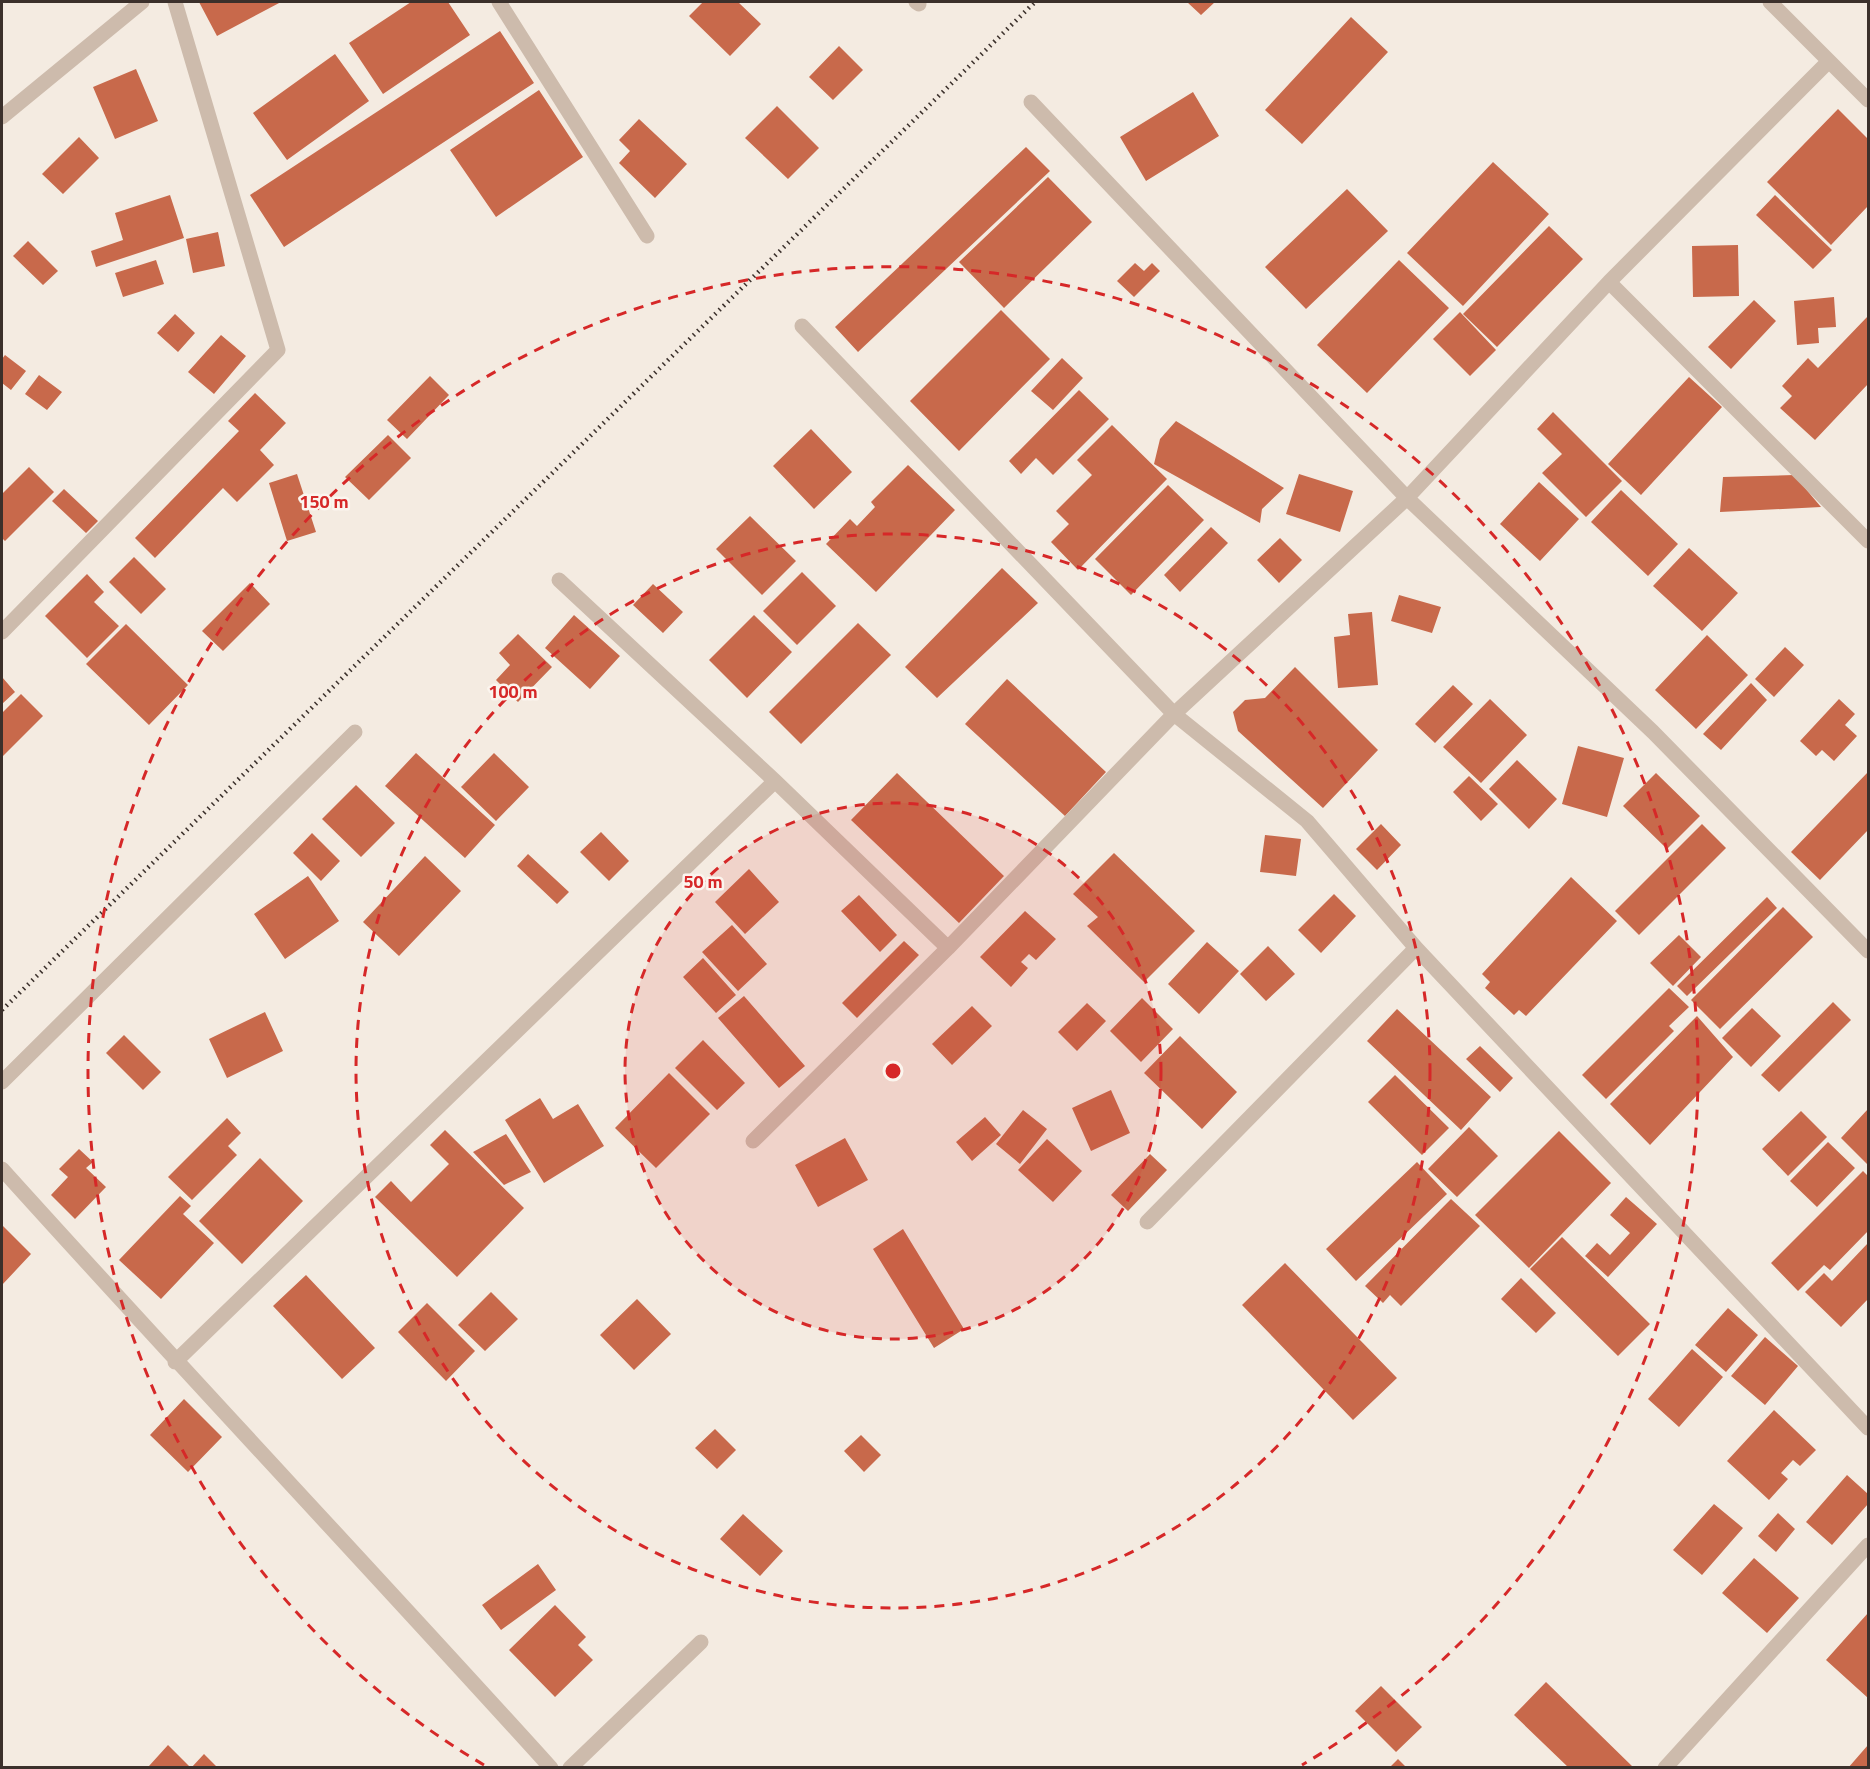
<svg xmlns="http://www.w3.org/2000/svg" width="1870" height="1769" font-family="'Titillium Web',sans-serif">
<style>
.building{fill:#c8694b}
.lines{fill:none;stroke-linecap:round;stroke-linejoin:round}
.minor{stroke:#cdbbac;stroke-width:15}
.rail{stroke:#3b302b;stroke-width:4.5;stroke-dasharray:1.5 4.5;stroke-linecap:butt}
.ring{fill:none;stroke:#d62828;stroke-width:3;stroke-dasharray:10 8}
.centre{fill:#d62828;stroke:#fbf5ee;stroke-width:3}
.ring-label{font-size:18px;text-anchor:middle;font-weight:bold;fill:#d62828;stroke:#fbf5ee;stroke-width:5;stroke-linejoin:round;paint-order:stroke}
</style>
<rect width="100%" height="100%" fill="#f4ebe1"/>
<path class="building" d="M199,2H281L217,36Z
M411,2H448L470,35L383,94L349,43Z
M703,2H738L761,24L730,56L689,16Z
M1187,2H1215L1201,15Z
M1351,17L1388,52L1302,144L1265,110Z
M500,31L534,83L284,247L250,195Z
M839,46L863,70L833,100L809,77Z
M335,54L369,101L287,160L253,113Z
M136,69L158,121L115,139L93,87Z
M539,90L583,157L496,217L450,150Z
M1193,92L1219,136L1146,181L1120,137Z
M777,106L819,148L788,179L745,138Z
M1838,109L1868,139V206L1831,245L1767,182Z
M639,119L687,164L655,198L619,163L630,151L619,140Z
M79,137L99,158L63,194L42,174Z
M1026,147L1050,171L858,352L835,327Z
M1493,162L1549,214L1463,306L1407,253Z
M1048,177L1092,222L1004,308L959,262Z
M1347,189L1388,231L1306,309L1265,267Z
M170,195L184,238L96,267L91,251L123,240L115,213Z
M1775,195L1832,250L1813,269L1756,215Z
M1549,226L1583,259L1497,347L1463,314Z
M218,232L225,266L193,273L186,239Z
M28,241L58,271L43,285L13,256Z
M1738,245L1739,296L1693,297L1692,246Z
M156,260L164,284L123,297L115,273Z
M1399,260L1449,308L1367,393L1317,345Z
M1135,263L1144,271L1152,263L1160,271L1134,297L1117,281Z
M1834,297L1836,327L1818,328L1819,343L1797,345L1794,301Z
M1754,300L1776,321L1731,369L1708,347Z
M1001,310L1050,359L959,451L910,401Z
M1460,312L1496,350L1470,376L1433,339Z
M175,314L195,333L178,352L157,333Z
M1868,316V384L1815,440L1780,408L1792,396L1782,386L1808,358L1818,368Z
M221,335L246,356L214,394L188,372Z
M5,355L26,371L11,390L2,383V359Z
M1062,358L1083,378L1053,410L1031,391Z
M39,375L62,392L47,410L25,394Z
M430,376L449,395L407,439L387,420Z
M1689,377L1722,407L1641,495L1608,464Z
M1079,390L1109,419L1053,475L1036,458L1021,474L1009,461Z
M255,393L286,423L260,450L274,465L237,502L223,488L155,558L135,538L239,431L228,421Z
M1553,412L1622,481L1586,517L1542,473L1562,454L1537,429Z
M1176,421L1284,488L1262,509L1260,523L1154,464L1160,439Z
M1112,425L1167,479L1078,570L1051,542L1069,524L1056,511L1092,475L1077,460Z
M811,429L852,472L814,509L773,466Z
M388,435L411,458L369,500L345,477Z
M908,465L955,510L876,592L826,544L850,519L857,526L875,507L871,502Z
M29,467L54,492L5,541L2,538V494Z
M297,474L316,532L287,541L269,483Z
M1299,474L1353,491L1340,532L1286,514Z
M1794,475L1821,507L1720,512L1723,477Z
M1539,482L1579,519L1540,561L1500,524Z
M1168,485L1204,520L1131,595L1095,559Z
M64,489L98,521L86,533L52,501Z
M1621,490L1678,544L1648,576L1591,522Z
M750,516L796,561L762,595L716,549Z
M1211,527L1228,543L1180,592L1164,575Z
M1280,538L1302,560L1279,583L1257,560Z
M1689,548L1738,593L1702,631L1653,586Z
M134,557L166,589L141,614L109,582Z
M1002,568L1038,603L937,698L905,667Z
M802,572L836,606L797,645L763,611Z
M87,574L104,592L94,602L119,626L87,658L45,616Z
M250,583L270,604L223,651L202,631Z
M653,584L683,612L663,633L633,605Z
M1399,595L1441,607L1432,633L1391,621Z
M1372,612L1378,685L1338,688L1334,637L1350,635L1348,614Z
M574,615L620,656L590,689L545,648Z
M754,615L792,652L747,698L709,660Z
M858,623L891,655L801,744L769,712Z
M126,624L188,685L149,725L86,664Z
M518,634L552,667L518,702L496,680L510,665L499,653Z
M1707,635L1748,675L1696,729L1655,690Z
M1785,647L1804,665L1774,697L1755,679Z
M1295,667L1378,750L1323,808L1238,731L1233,712L1245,700L1265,698Z
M2,677L15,692L2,704Z
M1007,679L1106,772L1065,816L965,724Z
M1751,683L1767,700L1721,750L1703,734Z
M1453,685L1473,704L1435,743L1415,724Z
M21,694L43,716L2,757V713Z
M1490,699L1527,735L1481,783L1443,747Z
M1839,699L1855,714L1845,725L1857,736L1834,761L1822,750L1816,756L1800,741Z
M1578,746L1624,758L1607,817L1562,804Z
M416,753L495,825L465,858L385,786Z
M494,753L529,787L496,821L461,787Z
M1517,760L1557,799L1529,829L1489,789Z
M1868,772V830L1820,880L1791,852Z
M897,773L1004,876L959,923L851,820Z
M1656,773L1700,816L1667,849L1623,806Z
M1469,776L1498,804L1481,821L1453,792Z
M356,785L395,823L361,857L322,819Z
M1381,824L1401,845L1377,870L1356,849Z
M1702,824L1726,848L1639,935L1615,911Z
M601,832L629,861L609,881L580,852Z
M312,833L340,861L321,881L293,853Z
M1265,835L1301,839L1296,876L1260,872Z
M1114,853L1195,931L1144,982L1087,926L1098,917L1073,894Z
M528,854L569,892L557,904L517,866Z
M425,856L461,891L399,956L363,922Z
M749,869L779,902L745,934L715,902Z
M308,876L339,921L285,959L254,914Z
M1571,877L1617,921L1526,1016L1519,1010L1514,1015L1485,988L1490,982L1482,974Z
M1334,894L1356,916L1321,953L1298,930Z
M859,895L897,935L880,952L841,911Z
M1767,897L1777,908L1687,996L1677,986Z
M1783,907L1813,937L1720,1029L1691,1000Z
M1025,911L1056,939L1036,960L1029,954L1021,962L1028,968L1011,987L980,957Z
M732,925L767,964L738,991L702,952Z
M1679,935L1701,957L1673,986L1650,963Z
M904,941L919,955L857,1018L842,1003Z
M1207,942L1239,971L1199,1014L1168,984Z
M1268,946L1295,974L1266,1001L1240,974Z
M703,958L736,995L716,1013L683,977Z
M1669,988L1689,1007L1669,1026L1674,1031L1606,1099L1582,1075Z
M744,996L805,1066L779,1088L718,1018Z
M1142,998L1173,1029L1141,1062L1110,1031Z
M1833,1002L1851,1020L1779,1092L1761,1075Z
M1087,1003L1106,1021L1077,1051L1058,1032Z
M972,1006L992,1026L952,1065L932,1044Z
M1752,1008L1781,1036L1751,1067L1722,1038Z
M1397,1009L1491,1097L1461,1130L1367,1041Z
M265,1012L283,1051L227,1078L209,1039Z
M1697,1016L1733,1057L1650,1145L1610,1104Z
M124,1035L161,1072L143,1090L106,1053Z
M1180,1036L1237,1092L1202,1129L1144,1073Z
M703,1040L745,1083L717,1110L675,1068Z
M1480,1046L1513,1078L1500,1092L1466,1059Z
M669,1073L710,1114L656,1168L615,1128Z
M1395,1075L1449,1128L1422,1155L1368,1102Z
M1111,1090L1130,1133L1091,1151L1072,1108Z
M540,1098L553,1119L578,1104L604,1146L544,1183L505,1120Z
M1868,1109V1165L1841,1138Z
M1023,1110L1047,1129L1020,1164L996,1144Z
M1801,1111L1827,1137L1788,1176L1762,1149Z
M985,1117L1001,1135L972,1161L956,1142Z
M227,1118L241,1133L228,1146L237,1155L192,1200L168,1177Z
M1469,1127L1498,1156L1457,1197L1428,1169Z
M445,1130L524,1208L457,1277L375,1197L391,1181L411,1202L449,1164L430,1145Z
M1559,1131L1611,1183L1529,1268L1475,1215Z
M506,1134L531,1172L504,1185L473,1152Z
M845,1138L868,1180L818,1207L795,1165Z
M1047,1139L1082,1171L1053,1202L1018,1170Z
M1828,1142L1855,1168L1817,1207L1790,1181Z
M79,1149L93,1162L86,1168L106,1187L75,1219L51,1195L68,1177L59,1169Z
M1150,1154L1167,1170L1128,1211L1111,1195Z
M260,1158L303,1201L242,1264L199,1221Z
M1417,1162L1447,1194L1356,1281L1326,1249Z
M1863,1171L1868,1176V1231L1830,1270L1824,1265L1798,1291L1771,1263Z
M180,1196L191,1206L183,1214L214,1243L161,1299L119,1260Z
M1626,1197L1657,1224L1608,1277L1585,1256L1597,1243L1610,1255L1630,1233L1610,1215Z
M1451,1199L1480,1226L1401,1306L1390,1295L1383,1303L1365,1286Z
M2,1225L31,1254L2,1285Z
M903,1229L964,1329L934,1348L873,1249Z
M1562,1237L1650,1324L1618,1356L1530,1269Z
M1868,1243V1299L1841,1327L1805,1292L1824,1273L1832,1281Z
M1285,1263L1397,1378L1353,1420L1242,1305Z
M306,1275L375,1348L342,1379L273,1306Z
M1521,1278L1556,1313L1536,1333L1501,1299Z
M491,1292L518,1319L485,1351L458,1325Z
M637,1299L671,1334L634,1370L600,1335Z
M427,1303L475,1351L446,1381L398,1332Z
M1728,1308L1758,1335L1726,1372L1695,1345Z
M1765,1337L1798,1366L1765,1405L1731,1376Z
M1692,1349L1723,1377L1679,1427L1648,1399Z
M184,1399L222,1437L188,1472L150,1435Z
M1774,1410L1816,1450L1800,1466L1793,1460L1781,1473L1788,1479L1769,1500L1727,1461Z
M715,1429L736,1450L717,1469L695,1448Z
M861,1435L881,1455L864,1472L844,1451Z
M1847,1475L1868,1494V1504L1832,1545L1806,1522Z
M1714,1504L1743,1528L1702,1575L1673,1550Z
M1778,1513L1795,1529L1776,1552L1758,1536Z
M743,1514L783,1551L760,1576L720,1539Z
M1754,1558L1799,1598L1767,1633L1722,1593Z
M538,1564L556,1590L501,1630L482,1605Z
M555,1605L586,1637L578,1645L593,1660L555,1697L509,1650Z
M1868,1613V1698L1826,1660Z
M1546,1682L1634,1768H1569L1514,1715Z
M1381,1686L1422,1727L1396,1752L1355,1711Z
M168,1745L191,1768H150L149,1766Z
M1868,1745V1768H1848Z
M204,1754L218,1768H191Z
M1398,1759L1407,1768H1389Z"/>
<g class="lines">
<path class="minor" d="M499,2L647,236
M916,2L919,4
M1770,2L1868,100
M1031,102L1407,498L1653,732L1868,951
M2,117L142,2
M1609,282L1868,541
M802,326L1174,714L1307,821L1416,948L1868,1428
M559,580L775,781L948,948
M2,632L278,350L175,2
M2,1082L355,732
M753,1141L948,948L1174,714L1407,498L1609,282L1828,62
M2,1169C183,1370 369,1567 551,1768
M1147,1222L1416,948
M175,1362L775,781
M570,1768L701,1642
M1665,1768L1868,1545"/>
<path class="rail" d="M2,1010L1035,2"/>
</g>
<circle cx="893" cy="1071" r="268" fill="#d62828" fill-opacity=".12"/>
<g class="ring">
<circle cx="893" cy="1071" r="268"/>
<circle cx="893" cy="1071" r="537"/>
<path d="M484 1765A805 805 0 1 1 1302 1765"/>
</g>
<circle cx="893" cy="1071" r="9" class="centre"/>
<g class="ring-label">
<text x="324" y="508">150 m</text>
<text x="513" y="698">100 m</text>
<text x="703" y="888">50 m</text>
</g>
<rect width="1870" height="1769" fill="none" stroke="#3b302b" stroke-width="6"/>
</svg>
